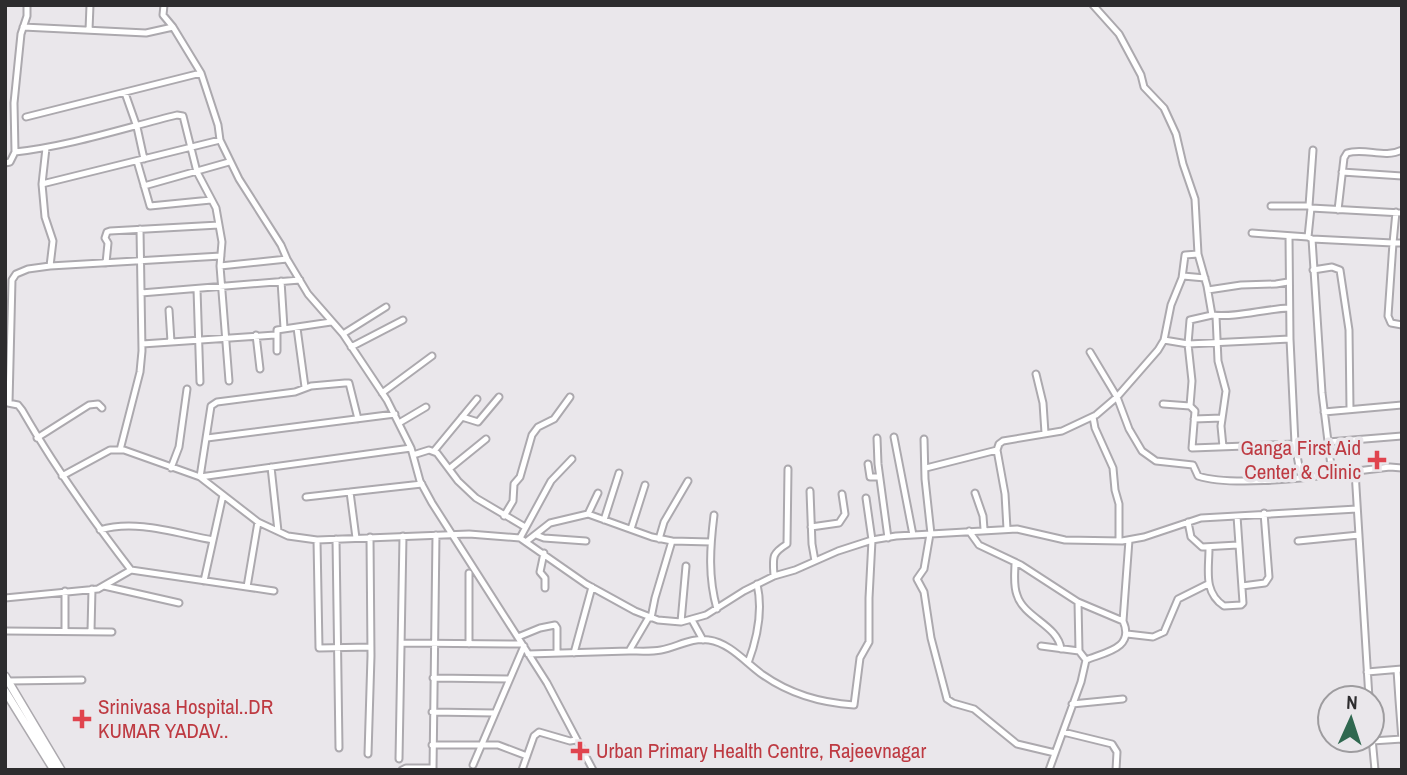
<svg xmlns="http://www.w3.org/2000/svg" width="1407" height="775" font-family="'Archivo Narrow',sans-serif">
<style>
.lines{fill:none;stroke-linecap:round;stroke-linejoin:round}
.minor-casing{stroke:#aca9ae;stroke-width:9}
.tertiary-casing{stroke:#aca9ae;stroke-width:10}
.minor{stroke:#fff;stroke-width:5}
.tertiary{stroke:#fff;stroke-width:7}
.health-dot{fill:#e0444e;stroke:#eae7eb;stroke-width:2.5}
.labels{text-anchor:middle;stroke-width:7;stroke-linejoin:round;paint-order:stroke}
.health-label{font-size:21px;fill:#be3a42;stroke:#eae7eb;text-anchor:start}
</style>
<rect width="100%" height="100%" fill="#eae7eb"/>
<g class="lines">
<defs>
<path id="minor" d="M164,5L163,15L173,27L201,73L218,125L220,140L239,179L281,245L287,259L308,294L343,334L387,400L411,448L420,481L432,503L547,683L593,770
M1093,5L1119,34L1141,75L1144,87L1164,108L1176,134L1183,164L1195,199L1198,254L1207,286L1212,315C1237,318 1263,309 1289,308
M23,27L146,33L173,27
M89,30L90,5
M125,93L137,127L144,159
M26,117L201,73
M46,148L42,184L220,140
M15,152C70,146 124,128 177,115L183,116L197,172L216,208L222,242L220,266L229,381
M137,161L150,206L211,200
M5,163L10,162L15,152L14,103L21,34L27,16V5
M1342,172L1402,176
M42,184L45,217L53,241L50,266
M144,186L229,162
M1271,206H1309L1311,208L1402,213
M1309,206L1313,150
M1338,210L1344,158L1347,153C1365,147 1384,159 1402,150
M1396,212L1393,243H1402
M1252,233L1308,237L1312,239L1393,243L1388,316L1391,323L1402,325
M1289,236L1290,339
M1308,237L1311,208
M1312,239L1322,393L1332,474L1390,467L1402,468
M106,263L108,243L105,238L107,232L110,231L219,225
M220,266L287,259
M1313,270L1332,267L1340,270L1349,330L1350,409
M1183,276L1205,278
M281,281L284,328
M197,289L200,382
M1208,290L1241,285L1276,284L1288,282
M141,293L300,280
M169,310L171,342
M1212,315L1190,320L1188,344L1290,339L1295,444
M1216,316L1218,361L1226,391L1221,426L1223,447
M297,328L305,387
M343,334L386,307
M256,335L260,369
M1164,340L1188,344L1192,381L1190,406L1195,411L1192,448L1295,444L1301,478
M142,344L275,335
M351,347L403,320
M277,351V330L331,322
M1090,352L1117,397L1129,429L1142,451L1156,461L1193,465L1198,476C1229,486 1298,479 1332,474
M1036,374L1043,403L1045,433
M382,393L432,356
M8,403L18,405L22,410C54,466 91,518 131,570
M9,403L12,280L16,274L28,269L50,266L221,256
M1163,404L1190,406
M1324,412L1402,405
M462,417L478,422L499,397
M1093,417L1095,428L1113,468L1115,490L1119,504V541
M1194,419L1222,418
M399,423L426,407
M894,437L913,535
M37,438L89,405L98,404L102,408
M207,438L395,414
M877,438L878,464L888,538
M924,439L925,479L931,534
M1328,442L1402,436
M120,450L140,372L142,351L140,229
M997,450L999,444L1003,441L1062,431L1096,415L1117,397L1158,350L1164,340L1171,305L1182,278L1185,255L1198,254
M434,451L477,399
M413,455L429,450L437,453L458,481L476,498L525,527
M868,464L870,477H879
M271,467L278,531
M171,468L179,447L187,389
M926,468L997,450L1005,494L1007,529
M449,469L486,439
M1355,471L1369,698
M62,476L110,450H124L200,477L258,522L288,536L317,540L469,534L520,538L586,584L635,611L658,620L681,622L706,615L744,591L774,576L795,570L838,551L872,540L896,536L1017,529L1065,540L1122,541L1144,537L1201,518L1357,509
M200,477L211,406L217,402L295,392L311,386L345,383H349L358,419
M200,477L411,448
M810,491L812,544L815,561
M975,493L983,516L984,529
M306,497L350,492
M588,514L598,493
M714,515C710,548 708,577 717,609
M504,516L513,501L514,484L520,477L532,435L538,427L554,419L570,397
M604,520L619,473
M1188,522L1191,537L1202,547L1238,545
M811,527L839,523L845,514L842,494
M631,529L645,485
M100,530C136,519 178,534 213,540
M969,531L979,545L1021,565L1078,602L1123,621
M930,534L924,569L917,579L924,592L931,638L947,699L953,703L974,709L1017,744L1055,753
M536,535L544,538L586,541
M356,538L350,492L422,484
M520,538L551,481L572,459
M336,539L339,748
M659,539L664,522L688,481
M317,540L319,648L371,647
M527,541L550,523L588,514L652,537L672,541
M1298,541L1359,535
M1209,548C1209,570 1203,592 1224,606L1241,605L1243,603L1237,516
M544,553L540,572L545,578V588
M1015,562C1015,573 1013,585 1017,595C1024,618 1058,625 1061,649
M469,573V644
M774,576C773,557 771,554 787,544L788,469
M204,581L223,495
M104,586L179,603
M1242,586L1265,583L1269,577L1264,513
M247,587L274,591
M5,598L98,589L131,570L247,587L258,522
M1078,602L1079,651
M651,618L655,598L672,541L711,542
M692,620L703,640
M681,622L686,566
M5,631L112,632
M65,631V591
M91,631L92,589
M1127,634L1153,637L1164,632L1178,599L1208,584
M518,637L540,628L555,625L557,628V653
M402,643L522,644
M1041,646L1079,651L1086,660L1081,682L1049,770
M629,651C639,651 651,652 661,650C677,647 692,637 709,640C730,643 746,663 763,675C790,694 822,703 854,705L860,658L869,642V598L872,540L866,498
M574,653L592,587
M528,654L629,651L649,617
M1086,660C1106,652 1135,648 1123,621L1129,540
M748,663C757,639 763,610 757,584
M1397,670L1399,700L1400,699
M1367,672L1402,669
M433,678L509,679
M8,681L82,680
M1399,700L1402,740
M1072,704L1123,699
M432,712L495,713
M1063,732L1112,744L1117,752L1116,770
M1372,738L1375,770
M1372,741L1402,739
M432,745H498L527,756
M368,754L371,656L370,537
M399,759L403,536
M473,765L524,646
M402,770L406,768H433
M433,770L436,535
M522,770L534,736L539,732L570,741L576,740"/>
<path id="tertiary" d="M5,676L61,770
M5,691L54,770"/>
</defs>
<use href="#minor" class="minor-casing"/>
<use href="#tertiary" class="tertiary-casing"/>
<use href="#minor" class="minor"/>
<use href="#tertiary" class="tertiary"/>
</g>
<g class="health-dot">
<path d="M1373.5 449.5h7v7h7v7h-7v7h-7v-7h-7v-7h7z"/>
<path d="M78.5 708.5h7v7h7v7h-7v7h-7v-7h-7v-7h7z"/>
<path d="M576.5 740.5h7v7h7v7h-7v7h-7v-7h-7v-7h7z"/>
</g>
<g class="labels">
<g class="health-label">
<text x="1361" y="455" text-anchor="end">Ganga First Aid<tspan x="1361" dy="24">Center &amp; Clinic</tspan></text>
<text x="98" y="714">Srinivasa Hospital..DR<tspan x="98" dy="24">KUMAR YADAV..</tspan></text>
<text x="596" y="758">Urban Primary Health Centre, Rajeevnagar</text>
</g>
</g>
<rect width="1407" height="775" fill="none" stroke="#2d2c2e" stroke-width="14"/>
<g transform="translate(1351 719) rotate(3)"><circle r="33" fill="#eae7eb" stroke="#9e9c9f" stroke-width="2"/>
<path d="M0-5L12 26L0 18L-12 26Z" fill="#306850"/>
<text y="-10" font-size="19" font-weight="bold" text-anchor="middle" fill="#2d2c2e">N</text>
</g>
</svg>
